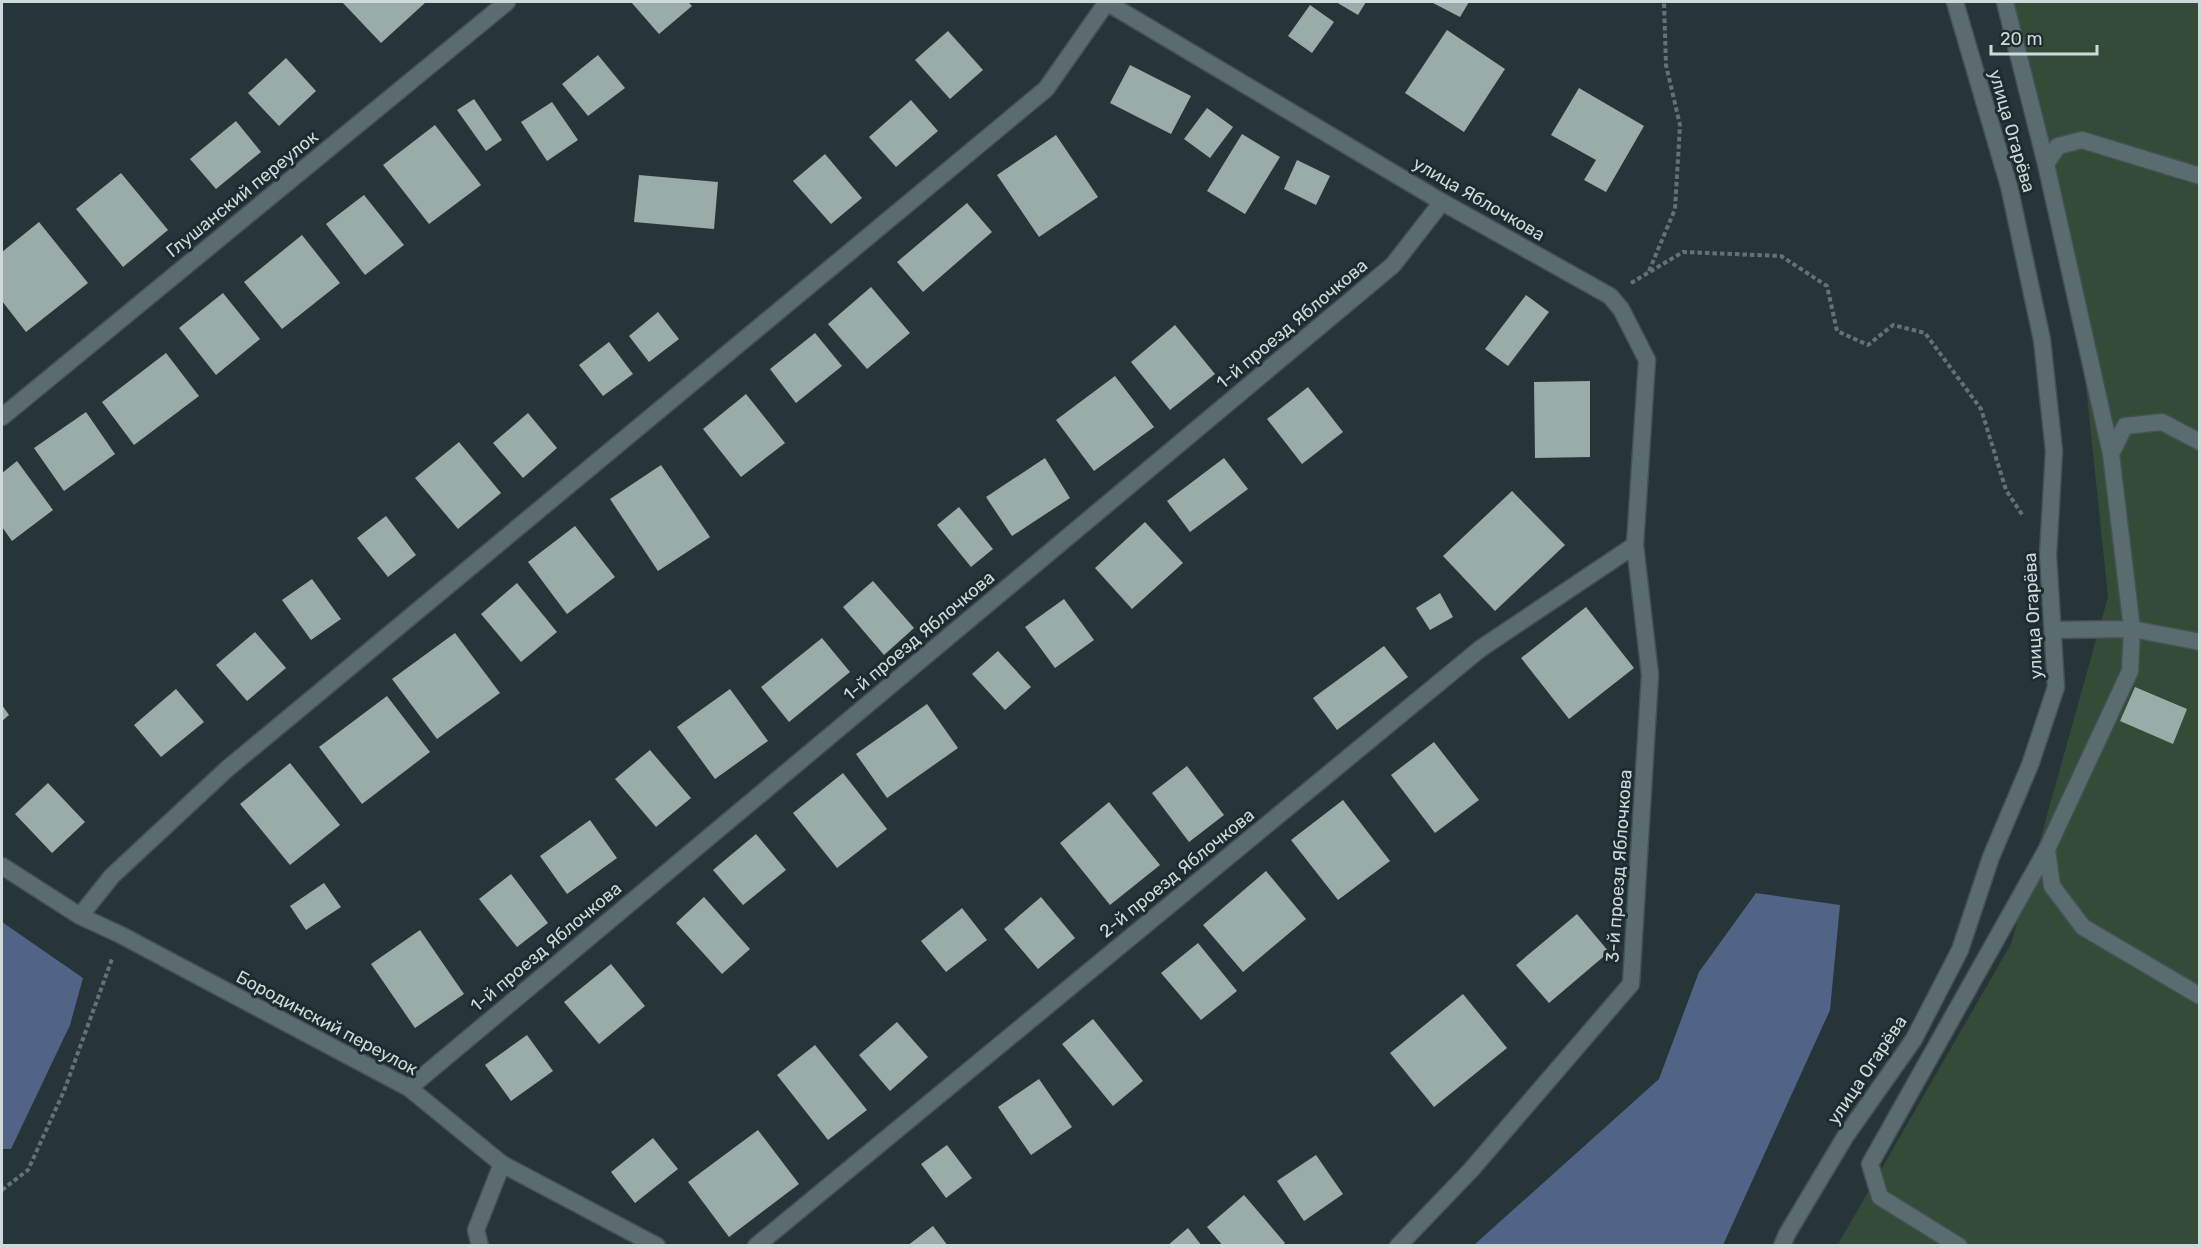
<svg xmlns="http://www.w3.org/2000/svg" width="2201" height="1247" font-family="Rubik,sans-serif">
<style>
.green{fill:#344b38}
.water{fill:#506486}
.building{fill:#9aaca7}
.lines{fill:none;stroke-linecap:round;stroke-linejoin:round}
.service-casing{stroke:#445254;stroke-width:19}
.minor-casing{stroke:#445254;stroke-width:19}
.path{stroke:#657274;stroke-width:4;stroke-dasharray:4.5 3;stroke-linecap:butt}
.service{stroke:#5a6c6e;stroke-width:16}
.minor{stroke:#5a6c6e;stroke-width:16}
.labels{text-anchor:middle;stroke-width:6;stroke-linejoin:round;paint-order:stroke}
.street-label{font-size:18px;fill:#cfd9da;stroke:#1d2c2e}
</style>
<rect width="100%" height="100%" fill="#263638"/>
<path class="green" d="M2010,2H2199V1245L1837,1246L2011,944L2108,597L2069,223Z"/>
<path class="water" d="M1756,893L1840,905L1830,1010L1723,1245H1474L1659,1079L1699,972Z
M2,922L83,978L70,1025L11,1149H2Z"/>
<path class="building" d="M342,2H426L381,43Z
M631,2H688L692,6L659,34Z
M1336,2H1366L1358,15Z
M1431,2H1469L1460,17Z
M1310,5L1334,22L1312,53L1288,36Z
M1447,30L1505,69L1464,132L1405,93Z
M948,31L983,70L950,99L915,60Z
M598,55L625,88L588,116L562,84Z
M286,58L316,91L279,126L248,93Z
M1130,65L1191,96L1171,134L1110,103Z
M1579,88L1644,126L1606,192L1584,180L1596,160L1551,135Z
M474,99L502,140L486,151L457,110Z
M911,100L938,131L896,167L869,137Z
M552,102L578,140L547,161L521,122Z
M1207,108L1233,127L1210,158L1184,139Z
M236,121L261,152L216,189L190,159Z
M435,125L481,185L429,224L383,165Z
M1242,134L1280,157L1245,214L1207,191Z
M1056,135L1098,197L1039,237L997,175Z
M825,154L862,198L831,224L793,181Z
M1297,160L1330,176L1316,205L1284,189Z
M121,173L168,230L123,267L76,209Z
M639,175L718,182L714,229L634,222Z
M364,195L404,245L365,275L326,224Z
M967,203L992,232L923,292L897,262Z
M39,222L88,283L26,332L2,301V252Z
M302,235L340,283L282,329L244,282Z
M871,287L910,333L867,369L828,324Z
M223,293L260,339L216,375L179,328Z
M1526,295L1549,312L1508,366L1485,349Z
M658,312L679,339L649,362L629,336Z
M1175,325L1215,374L1170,410L1131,362Z
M815,333L842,366L796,403L770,369Z
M609,342L633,374L603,396L579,365Z
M166,353L199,396L134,445L102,402Z
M1115,376L1154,427L1094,471L1056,420Z
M1590,381V457L1535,458L1534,382Z
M1308,387L1343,432L1302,464L1267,419Z
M746,394L785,443L741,477L703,429Z
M86,412L115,454L64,491L34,448Z
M528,413L557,448L523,478L493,443Z
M459,442L501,493L458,529L415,478Z
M1045,458L1070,498L1012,536L986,497Z
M1224,458L1248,489L1190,532L1167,501Z
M17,461L53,510L12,541L2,527V473Z
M661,465L710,537L658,571L610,499Z
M1512,491L1565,545L1495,611L1443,556Z
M959,507L993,549L971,567L937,525Z
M386,516L416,555L388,577L357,538Z
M1145,522L1183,563L1132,609L1095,568Z
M575,526L615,577L567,614L528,562Z
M312,579L341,619L311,640L282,600Z
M873,581L914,628L884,655L843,607Z
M517,583L557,632L521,662L481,614Z
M1440,593L1453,617L1430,630L1416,608Z
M1064,599L1094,640L1055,668L1025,627Z
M1586,607L1634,668L1569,719L1521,658Z
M255,632L286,668L247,701L216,665Z
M455,633L500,693L437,739L392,679Z
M822,638L850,672L789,722L761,687Z
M1384,646L1408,677L1337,730L1313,698Z
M998,651L1031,687L1005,710L972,674Z
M2135,687L2187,709L2173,744L2120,721Z
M176,689L204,722L161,757L134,725Z
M730,689L768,741L715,779L677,727Z
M387,696L430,752L362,804L319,747Z
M927,704L958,748L887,798L856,754Z
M2,705L9,715L2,721Z
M1434,742L1479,800L1435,833L1391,775Z
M650,750L691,798L656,827L615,779Z
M290,763L340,825L290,865L240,804Z
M1187,766L1224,815L1189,842L1152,793Z
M843,773L887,829L837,868L793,813Z
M48,783L85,822L52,853L15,814Z
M1343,800L1390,861L1338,900L1291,840Z
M1109,802L1160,865L1110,905L1060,843Z
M590,820L617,858L567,894L540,856Z
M756,834L786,870L743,905L713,870Z
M1266,871L1306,919L1243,972L1203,925Z
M511,874L548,923L517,947L479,899Z
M324,883L341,907L306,930L290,906Z
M704,897L750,949L722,974L676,923Z
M1041,897L1075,938L1038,969L1004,929Z
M962,908L987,940L946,972L921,941Z
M1577,914L1609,952L1549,1003L1516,965Z
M420,930L464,994L415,1028L371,964Z
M1198,943L1237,991L1201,1020L1161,973Z
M611,964L645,1006L599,1044L564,1002Z
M1463,994L1507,1048L1434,1107L1390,1053Z
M1093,1019L1143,1081L1113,1106L1062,1044Z
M897,1022L928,1057L890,1091L859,1055Z
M527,1035L553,1071L511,1101L485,1065Z
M815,1045L867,1110L828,1140L777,1075Z
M1039,1079L1072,1127L1031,1155L998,1107Z
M758,1130L799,1184L729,1237L688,1182Z
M653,1138L678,1169L635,1203L611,1172Z
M947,1145L972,1178L946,1198L921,1164Z
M1316,1155L1343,1194L1304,1221L1277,1181Z
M1244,1195L1285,1243L1282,1246H1223L1207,1227Z
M933,1226L948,1246H907Z
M1188,1228L1202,1246H1167Z"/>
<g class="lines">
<defs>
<path id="service" d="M2046,164L2058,146L2082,140L2200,176
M2111,454L2125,426L2162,422L2200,442
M2053,630L2132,629L2200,642
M2047,849L2052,886L2083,927L2200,996
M480,1246L476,1230L502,1164
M1959,1246L1880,1197L1870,1164L2047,849L2130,671L2132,629L2111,454L2046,164L2005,2"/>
<path id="minor" d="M1106,2L1442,202L1610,296L1621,309L1647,360L1635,545L1650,675L1631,984L1471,1170L1398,1246
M2,417L507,2
M2,866L80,916L121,935L409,1088L502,1164L657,1246
M80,916L112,876L227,769L1046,89L1107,2
M409,1088L1393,265L1442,202
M756,1246L1480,649L1635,545
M1782,1246L1787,1234L1845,1137L1914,1039L1960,950L1991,857L2030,765L2056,687L2048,555L2054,451L2042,340L2009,186L1955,2"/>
</defs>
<use href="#service" class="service-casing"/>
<use href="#minor" class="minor-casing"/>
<path class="path" d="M1649,271L1675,209L1680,125L1666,65L1664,2
M1631,283L1683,252L1781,256L1827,286L1837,331L1868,345L1893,325L1925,333L1981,409L2006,490L2023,516
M2,1190L28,1170L64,1091L112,959"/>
<use href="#service" class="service"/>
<use href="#minor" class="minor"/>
</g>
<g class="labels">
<g class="street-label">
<text transform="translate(2012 131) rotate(74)" y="6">улица Огарёва</text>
<text transform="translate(242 194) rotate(-39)" y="6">Глушанский переулок</text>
<text transform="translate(1479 199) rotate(30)" y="6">улица Яблочкова</text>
<text transform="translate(1292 324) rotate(-40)" y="6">1-й проезд Яблочкова</text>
<text transform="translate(2033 616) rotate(-93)" y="6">улица Огарёва</text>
<text transform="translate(919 636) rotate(-40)" y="6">1-й проезд Яблочкова</text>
<text transform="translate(1619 866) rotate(-86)" y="6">3-й проезд Яблочкова</text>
<text transform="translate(1177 873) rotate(-39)" y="6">2-й проезд Яблочкова</text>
<text transform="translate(546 947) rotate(-40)" y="6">1-й проезд Яблочкова</text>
<text transform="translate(327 1023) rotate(28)" y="6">Бородинский переулок</text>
<text transform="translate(1867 1070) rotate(-56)" y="6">улица Огарёва</text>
</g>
</g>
<rect width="2201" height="1247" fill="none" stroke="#cfd9da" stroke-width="6"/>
<path d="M1991 45v9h106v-9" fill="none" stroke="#cfd9da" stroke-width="3"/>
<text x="2000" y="45" font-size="18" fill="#cfd9da" stroke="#1d2c2e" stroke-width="4.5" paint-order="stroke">20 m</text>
</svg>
